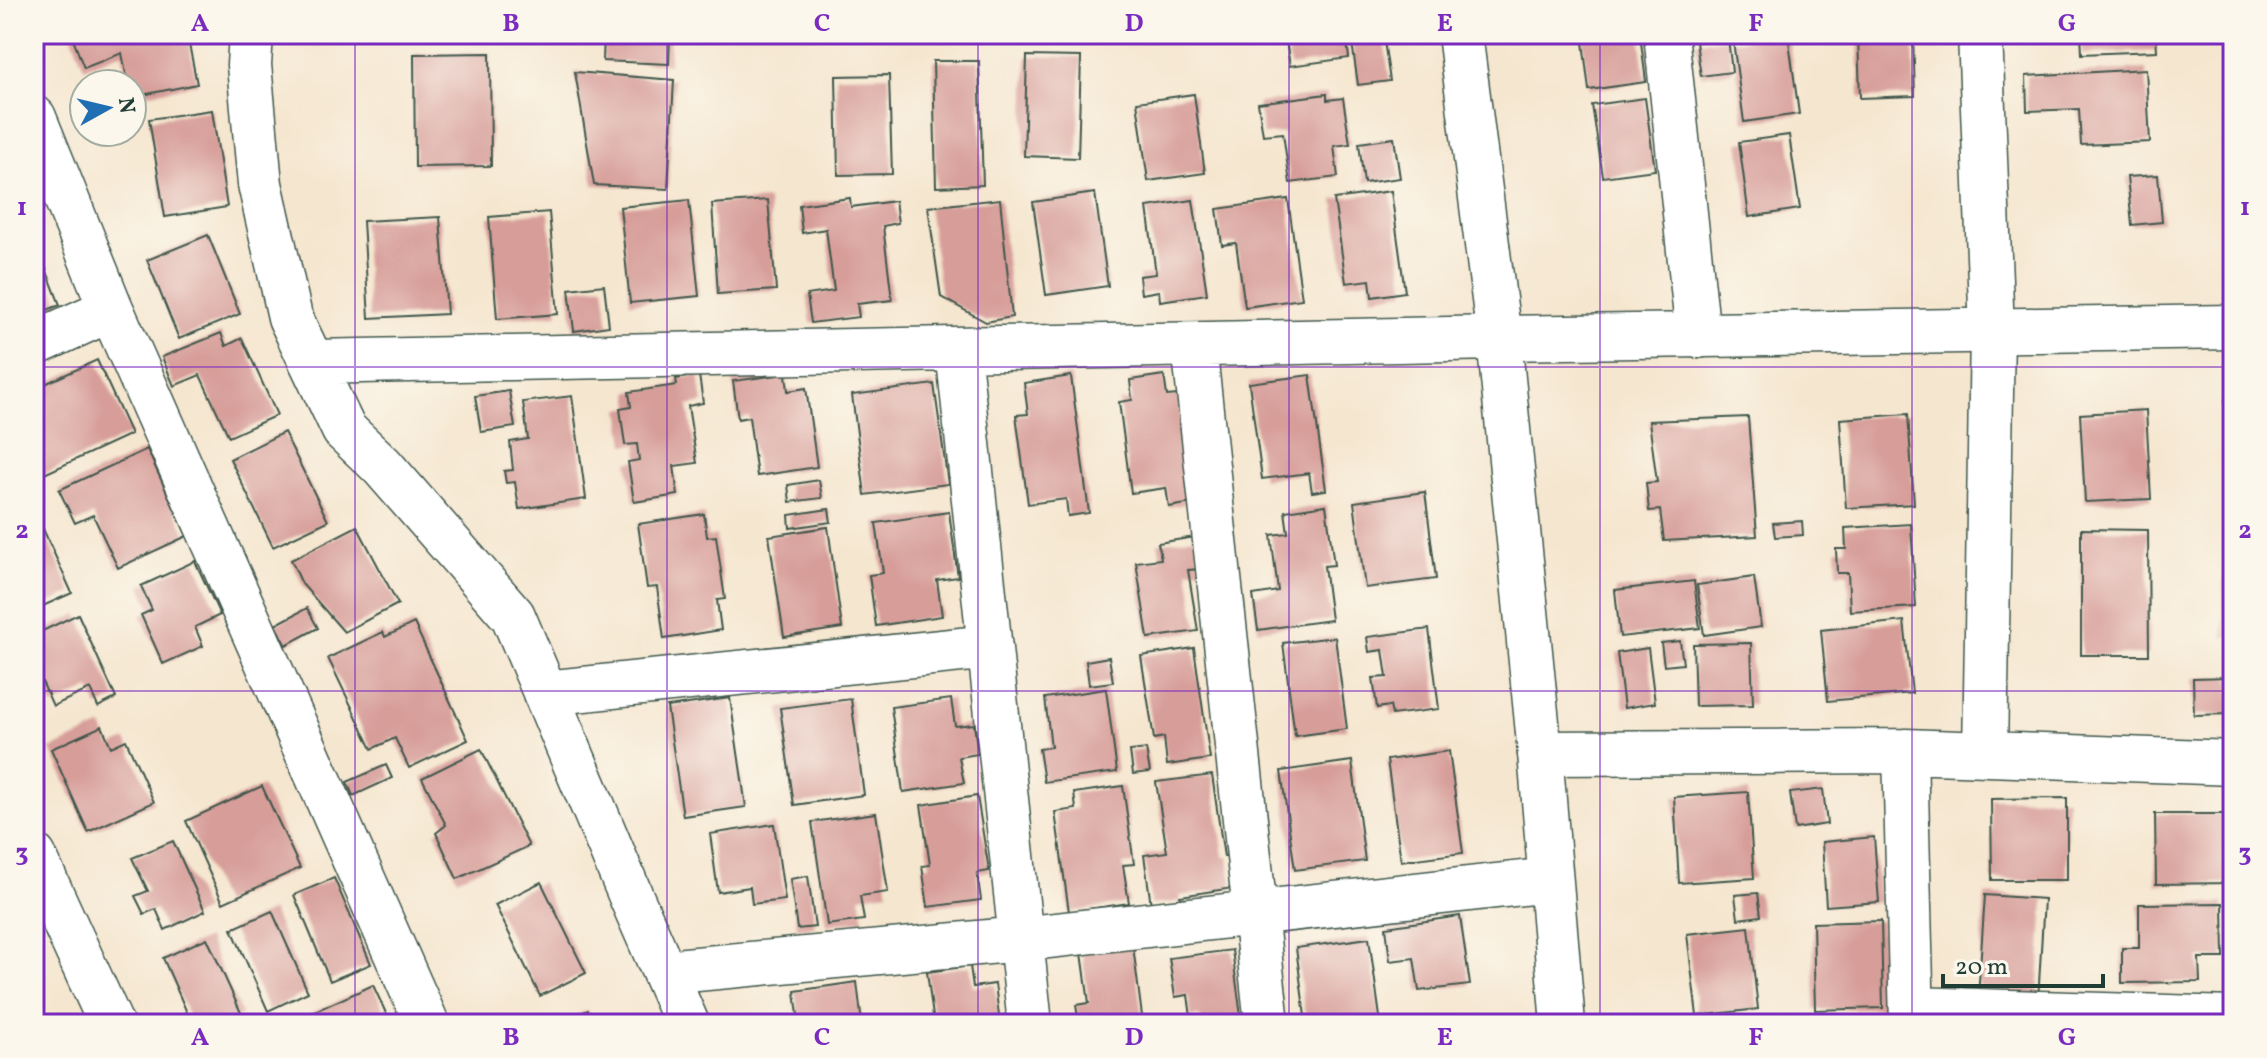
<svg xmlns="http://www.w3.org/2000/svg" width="2267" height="1058" font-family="Vollkorn,serif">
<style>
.building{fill:#d79d99}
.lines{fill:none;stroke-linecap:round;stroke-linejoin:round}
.minor-casing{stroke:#3f564b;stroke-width:47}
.tertiary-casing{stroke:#3f564b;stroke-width:47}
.minor{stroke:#fff;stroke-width:44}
.tertiary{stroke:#fff;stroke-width:44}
.grid{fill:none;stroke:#7b2cbf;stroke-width:2;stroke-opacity:0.55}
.neatline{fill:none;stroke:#7b2cbf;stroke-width:3}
.grid-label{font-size:26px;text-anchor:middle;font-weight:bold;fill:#7b2cbf}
</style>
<rect width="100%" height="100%" fill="#fbf7ec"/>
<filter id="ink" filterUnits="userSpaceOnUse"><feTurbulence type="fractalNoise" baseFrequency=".0125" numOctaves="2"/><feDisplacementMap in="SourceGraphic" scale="16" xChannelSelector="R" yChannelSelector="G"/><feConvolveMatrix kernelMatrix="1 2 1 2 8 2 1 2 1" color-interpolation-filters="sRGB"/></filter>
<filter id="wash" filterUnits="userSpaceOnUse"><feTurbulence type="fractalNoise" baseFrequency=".006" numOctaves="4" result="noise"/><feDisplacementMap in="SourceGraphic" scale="32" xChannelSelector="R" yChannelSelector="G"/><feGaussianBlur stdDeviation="1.8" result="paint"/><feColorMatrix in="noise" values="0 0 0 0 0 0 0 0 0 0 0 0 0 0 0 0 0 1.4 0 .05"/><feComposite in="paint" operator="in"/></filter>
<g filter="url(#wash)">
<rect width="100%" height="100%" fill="#f5e6cf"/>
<g id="blocks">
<path class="building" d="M71,34H187L197,84L132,97V84H128L122,53L84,68Z
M604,34H670L669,64L603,61Z
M1102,34H1154L1153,42L1102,40Z
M1285,34H1346L1349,58L1290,66Z
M1383,34L1390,81L1358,85L1351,35Z
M1582,34H1640L1646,82L1589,90Z
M1788,34L1799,114L1744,122L1733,41Z
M1858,34H1913L1915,96L1860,98Z
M2081,34H2156L2157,51L2082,54Z
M1728,38L1732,72L1701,76L1696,42Z
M490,53L491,166L415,167L414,54Z
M1027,56L1081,57L1078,158L1024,156Z
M933,61H979L983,185L936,187Z
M2146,69L2150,142L2081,145L2079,109L2027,111L2026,76Z
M575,72L674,80L668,189L594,185Z
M889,75L892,174L838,175L836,76Z
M1194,94L1205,173L1148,181L1137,102Z
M1327,94V100L1343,98L1350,144L1334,146L1338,177L1290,183L1283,133L1263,135L1258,103Z
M1645,98L1655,170L1603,177L1592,105Z
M212,110L227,207L165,217L149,119Z
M1789,135L1800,209L1749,217L1739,142Z
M1394,138L1400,178L1364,183L1359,143Z
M2158,175L2162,222L2132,225L2127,177Z
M1391,191L1405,292L1372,297L1370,280L1346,283L1334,199Z
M1095,193L1108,286L1046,295L1033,202Z
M850,198L851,207L895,201L898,223L883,226L892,300L857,304L859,317L811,323L807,295L834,291L826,229L802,233L799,205Z
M1000,199L1012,317L986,322L941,297L928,207Z
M1288,199L1302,299L1245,307L1236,243L1222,245L1217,209Z
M689,200L699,296L630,303L620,207Z
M768,200L776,290L718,294L712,204Z
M1193,200L1207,294L1160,301L1159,291L1141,294L1139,276L1156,274L1147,207Z
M549,212L558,314L497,319L489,217Z
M440,217L447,314L369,318L363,221Z
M208,235L240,314L179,339L147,260Z
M34,238L60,305L34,315Z
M604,285L609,326L574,331L569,289Z
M221,333L226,346L242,338L277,415L229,437L200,375L174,386L162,357Z
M97,360L131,434L38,477L34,469V389Z
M786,374L788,391L806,388L817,467L757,476L749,417L738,419L733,381Z
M699,375L703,403L688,406L697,463L674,466L678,495L634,502L628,462L639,460L637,444L625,445L620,409L631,407L629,392L677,385L676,379Z
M1164,375L1167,396L1178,395L1192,503L1169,507L1166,488L1131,493L1119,402L1132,400L1130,380Z
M1310,375L1326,490L1312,492L1309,473L1262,479L1249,383Z
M1071,376L1089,513L1068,516L1066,499L1028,504L1016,415L1028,414L1024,383Z
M934,384L948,484L865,495L852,395Z
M509,391L515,427L481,432L475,396Z
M572,396L586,499L519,509L515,482L506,483L504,471L513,470L510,442L528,439L523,402Z
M2225,399H2233V488H2227Z
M2146,410L2151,499L2085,502L2080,414Z
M1908,414L1914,504L1846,508L1840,419Z
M1748,417L1757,536L1664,541L1660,510L1649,511L1646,483L1657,482L1649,421Z
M284,432L328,521L273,547L230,459Z
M147,449L187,536L118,568L93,515L75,523L59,490Z
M819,480L822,498L790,502L788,485Z
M1425,492L1436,579L1365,588L1354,502Z
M1326,505L1334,565L1324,566L1331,620L1258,630L1253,595L1278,591L1271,535L1288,533L1285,511Z
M34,509L72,593L34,610Z
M829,509L831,522L790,528L789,515Z
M949,512L958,577L937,580L942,616L876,626L869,575L883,573L876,523Z
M704,514L707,537L716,536L725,599L717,600L721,630L664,639L657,587L647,588L638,524Z
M1802,521L1803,535L1775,537L1773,523Z
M1911,524L1916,607L1850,611L1848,573H1837L1836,549H1846L1845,528Z
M357,526L398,604L344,632L302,584L291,560Z
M828,527L842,628L784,637L769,536Z
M2081,529L2148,530L2149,655H2081Z
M1195,537L1200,569L1188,570L1198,631L1148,638L1136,562L1161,559L1158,543Z
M195,561L220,615L195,627L203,646L163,664L141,615L152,610L141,586Z
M1754,577L1761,627L1704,635L1697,585Z
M2223,577H2233V637H2223Z
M1694,581L1700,628L1620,637L1615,590Z
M307,608L318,628L286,645L275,625Z
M78,614L116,698L98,707L90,689L53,706L34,664V635Z
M1904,621L1912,693L1828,701L1821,630Z
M414,623L468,740L409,768L395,738L372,749L328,658L383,632L385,637Z
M1429,629L1439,709L1392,715L1390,706L1377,708L1373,678L1387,677L1383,650L1369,652L1367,637Z
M1335,637L1347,729L1295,736L1283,643Z
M1680,641L1683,664L1664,666L1661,643Z
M1751,643L1753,705L1695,706L1693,644Z
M1194,648L1210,759L1167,765L1164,737L1154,739L1141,656Z
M1648,648L1655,703L1624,708L1617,653Z
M1109,657L1113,682L1089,685L1086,661Z
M2230,677V714L2194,715L2193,678Z
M1106,689L1117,772L1044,782L1039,749L1051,747L1045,698Z
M730,698L746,807L683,816L667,707Z
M851,699L864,795L794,805L780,708Z
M951,699L955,726L974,724L978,754L959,757L964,783L903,792L891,707Z
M102,726L111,747L126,740L154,802L88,832L51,749Z
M481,749L529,846L457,879L436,833L446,825L422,778Z
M1146,749L1150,772L1133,774L1130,751Z
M1449,751L1463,853L1401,861L1387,760Z
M1352,761L1365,861L1295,870L1281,771Z
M386,765L392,778L353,796L347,782Z
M1212,775L1224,857H1228L1233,888L1180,896L1181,901L1151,905L1144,855L1167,852L1156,782Z
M262,786L300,868L223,903L186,821Z
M1123,786L1134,864L1123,865L1129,903L1069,912L1055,812L1076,809L1074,793Z
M1823,789L1827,824L1795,829L1790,793Z
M1748,792L1754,878L1679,883L1674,797Z
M977,796L989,871L977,873L981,900L928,907L922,866L930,865L921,805Z
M2067,798V880H1992L1991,799Z
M876,813L888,892L860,896L864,920L827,925L812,822Z
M2155,814H2230L2231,883L2156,884Z
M774,824L785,900L752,904L750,887L718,892L710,834Z
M1874,837L1879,902L1826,906L1822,842Z
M173,841L205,911L165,930L156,909L144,914L135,896L148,891L132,858Z
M808,876L815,927L797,929L790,879Z
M334,878L371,964L330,981L294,895Z
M541,882L586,973L540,996L495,905Z
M1758,893L1761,916L1738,919L1735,895Z
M1985,895L2044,899L2038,1001L1978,997Z
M2223,903L2224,958H2199L2200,982L2122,983V948H2139V904Z
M272,911L308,992L268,1011L232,929Z
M1460,916L1470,985L1419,991L1414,958L1390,961L1386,927Z
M1881,921L1883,1008L1815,1010L1813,923Z
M1749,927L1758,1009L1697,1016L1687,934Z
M207,938L242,1015L223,1024H192L163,958Z
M1369,938L1381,1024H1306L1296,948Z
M1133,946L1143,1024H1079L1076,1005L1089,1003L1082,953Z
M1232,950L1242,1024H1201L1200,1016L1191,1017L1188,995L1175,997L1169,958Z
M34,958L42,976L34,979Z
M970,966L973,987L995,984L1000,1024H934L927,972Z
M857,982L862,1024H799L795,991Z
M373,985L391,1024H318L313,1012Z
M588,1010L594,1024H556Z"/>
</g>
</g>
<g filter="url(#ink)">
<use href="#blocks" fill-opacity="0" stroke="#3f564b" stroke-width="2"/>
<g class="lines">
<defs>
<path id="minor" d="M251,34L249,65L260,184L290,317L344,430L382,466L513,616L632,899L687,1024
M1666,34L1698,336
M1980,34L1992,331L1985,754
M34,118L111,309L427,1024
M34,344L111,309
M1194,345L1267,1024
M958,350L1030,1024
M312,362L1499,338
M545,693L990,647
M1905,751L1912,1024
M1540,753L1905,751L2233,763
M34,856L111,1024
M664,972L1021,939L1550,880
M1912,1009L2233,1019"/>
<path id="tertiary" d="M1460,34L1499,338L1540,753L1563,1024
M1499,338L2233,327"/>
</defs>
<use href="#minor" class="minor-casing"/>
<use href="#tertiary" class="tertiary-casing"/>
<use href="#minor" class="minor"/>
<use href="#tertiary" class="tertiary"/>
</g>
</g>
<path class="grid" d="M355,34V1024M667,34V1024M978,34V1024M1289,34V1024M1600,34V1024M1912,34V1024M34,367H2233M34,691H2233"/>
<rect width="2267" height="1058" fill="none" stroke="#fbf7ec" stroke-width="88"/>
<g transform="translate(108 108) rotate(82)"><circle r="38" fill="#fbf7ec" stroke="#a3ada2" stroke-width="2"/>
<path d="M0-6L14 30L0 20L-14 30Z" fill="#1f6fb2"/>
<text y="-12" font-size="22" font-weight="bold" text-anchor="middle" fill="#1f3d34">N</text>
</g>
<path d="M1943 974v12h160v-12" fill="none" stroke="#1f3d34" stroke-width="4"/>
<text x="1955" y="974" font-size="24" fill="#1f3d34" stroke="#fbf7ec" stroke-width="6" paint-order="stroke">20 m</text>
<rect x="44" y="44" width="2179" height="970" class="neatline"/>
<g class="grid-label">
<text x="200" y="31">A</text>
<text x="511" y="31">B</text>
<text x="822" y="31">C</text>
<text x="1134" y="31">D</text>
<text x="1445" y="31">E</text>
<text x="1756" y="31">F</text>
<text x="2067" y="31">G</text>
<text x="22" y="215">1</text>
<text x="2245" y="215">1</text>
<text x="22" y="538">2</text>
<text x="2245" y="538">2</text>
<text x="22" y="861">3</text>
<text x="2245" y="861">3</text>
<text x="200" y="1045">A</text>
<text x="511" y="1045">B</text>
<text x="822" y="1045">C</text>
<text x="1134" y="1045">D</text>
<text x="1445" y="1045">E</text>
<text x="1756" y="1045">F</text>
<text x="2067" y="1045">G</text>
</g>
</svg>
